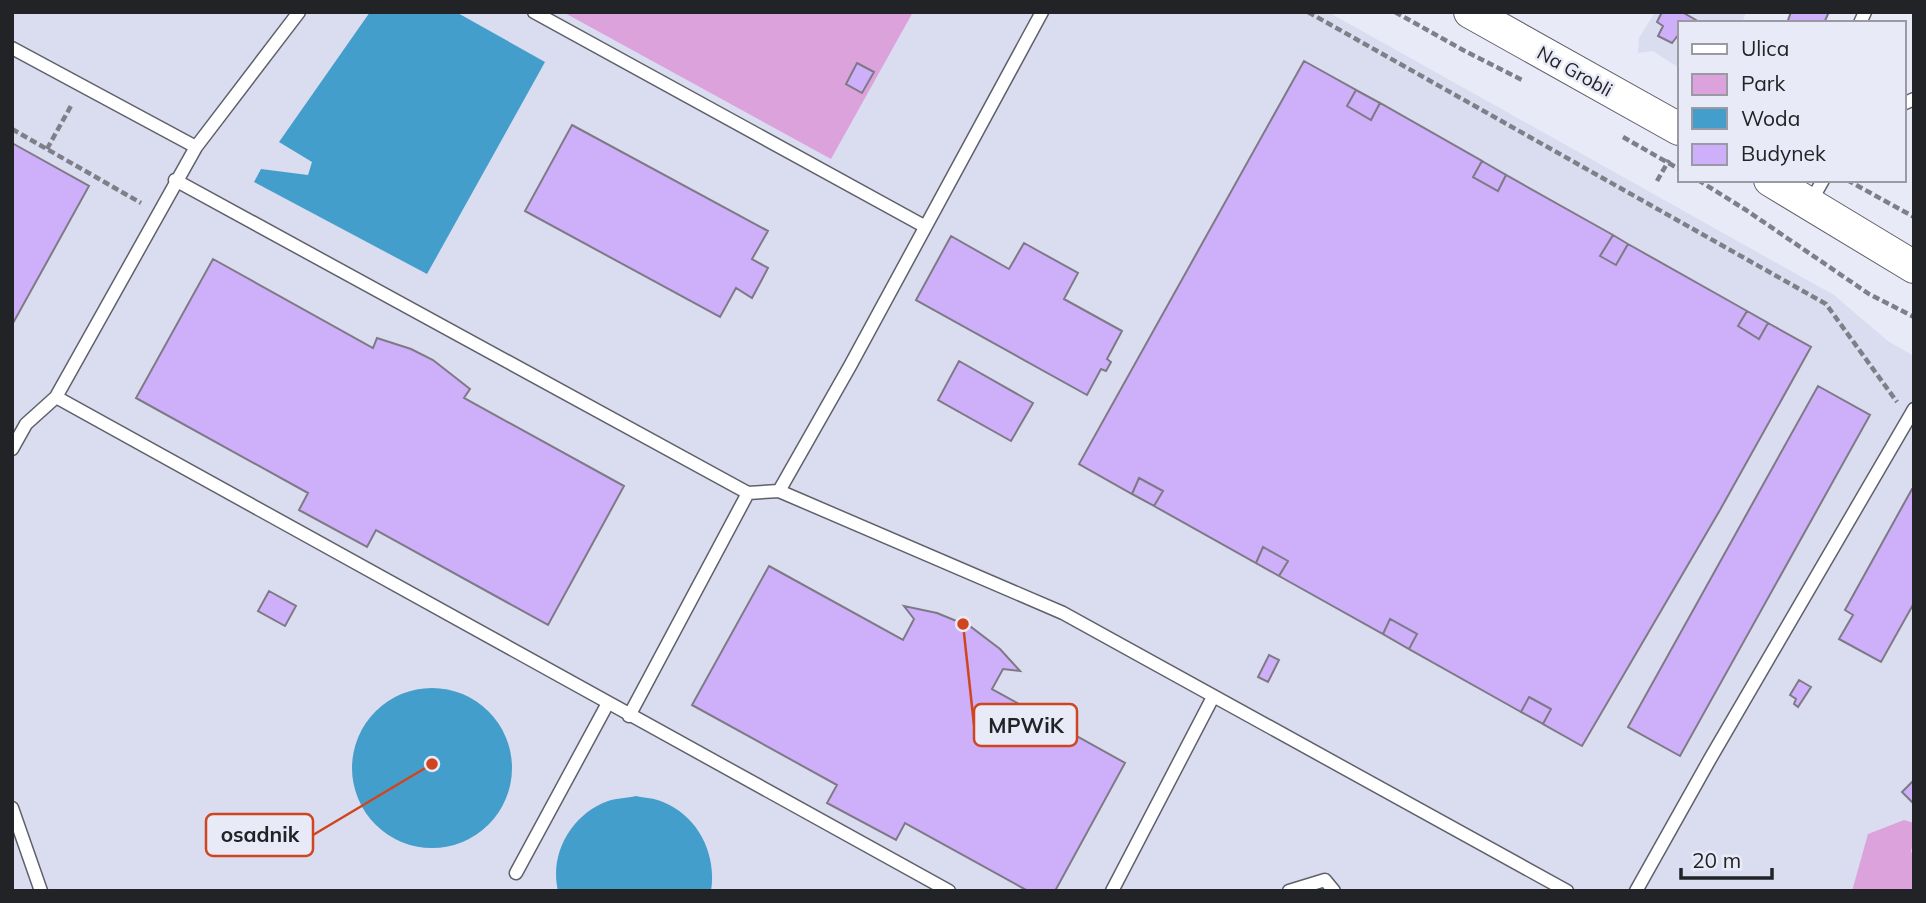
<svg xmlns="http://www.w3.org/2000/svg" width="1926" height="903" font-family="Mulish,sans-serif">
<style>
.built{fill:#daddf0}
.green{fill:#dca2dc}
.water{fill:#449ecb}
.building{fill:#ceaff9;stroke:#7e7a85;stroke-width:2}
.lines{fill:none;stroke-linecap:round;stroke-linejoin:round}
.service-casing{stroke:#5f606a;stroke-width:15}
.tertiary-casing{stroke:#5f606a;stroke-width:34}
.path{stroke:#7e7f88;stroke-width:4.5;stroke-dasharray:7 3.5;stroke-linecap:butt}
.service{stroke:#fff;stroke-width:12}
.tertiary{stroke:#fff;stroke-width:32}
.labels{text-anchor:middle;stroke-width:5;stroke-linejoin:round;paint-order:stroke}
.street-label{font-size:19px;fill:#222327;stroke:#e9eaf7}
.leader{fill:none;stroke:#cf461e;stroke-width:2.5}
.callout-dot{fill:#cf461e;stroke:#e9eaf7;stroke-width:2.5}
.callout{fill:#e9eaf7;stroke:#cf461e;stroke-width:2.5}
.callout-label{font-size:21px;text-anchor:middle;font-weight:bold;fill:#222327}
</style>
<rect width="100%" height="100%" fill="#e9eaf7"/>
<path class="built" d="M12,12H1328L1834,295L1889,342L1914,356V891H12Z
M1655,12H1746L1742,23H1679V68L1653,51L1638,53L1639,38Z"/>
<path class="green" d="M563,12H913L831,159Z
M1904,820L1914,823V845L1911,850L1914,863V891H1852L1868,834Z"/>
<path class="water" d="M370,12H456L545,62L427,274L254,182L261,169L308,175L312,162L279,142Z
M352 768a80 80 0 1 1 160 0a80 80 0 1 1-160 0Z
M636,796C644,798 655,798 663,802C698,816 717,854 711,891H558C549,853 572,814 608,801C617,798 627,798 636,796Z"/>
<path class="building" d="M1662,12H1682L1696,20L1694,23H1679V34L1672,43L1658,36L1663,26L1657,22Z
M1791,12H1829L1824,23H1787Z
M1304,61L1356,90L1347,106L1371,120L1380,103L1482,161L1473,177L1498,191L1506,175L1613,235L1600,256L1616,265L1628,244L1747,311L1738,326L1759,339L1768,323L1811,347L1720,510L1582,746L1543,724L1551,709L1529,697L1521,712L1409,649L1417,634L1390,619L1383,634L1279,576L1288,561L1263,547L1256,563L1154,506L1163,491L1139,478L1132,494L1079,464Z
M857,63L874,72L862,93L846,84Z
M1356,90L1380,103L1371,120L1347,106Z
M572,125L768,231L752,259L768,268L752,298L736,288L720,317L525,211Z
M12,143L89,186L12,325Z
M1482,161L1506,175L1498,191L1473,177Z
M1613,235L1628,244L1616,265L1600,256Z
M951,236L1009,269L1024,243L1078,273L1064,299L1122,331L1107,359L1111,362L1106,371L1101,369L1087,395L916,300Z
M213,259L373,348L377,338L411,349L433,360L470,389L464,398L624,486L548,625L376,530L367,547L299,510L308,493L136,398Z
M1747,311L1768,323L1759,339L1738,326Z
M959,361L1033,403L1011,441L938,400Z
M1818,386L1870,415L1680,756L1628,727Z
M1139,478L1163,491L1154,506L1132,494Z
M1912,489L1914,490V603L1881,662L1839,639L1853,615L1845,610Z
M1263,547L1288,561L1279,576L1256,563Z
M769,566L903,640L914,619L904,606L937,613L971,627L1000,649L1020,671L1003,669L992,689L1125,763L1055,891H1028L905,823L896,840L827,803L837,785L692,705Z
M269,591L296,606L285,626L258,611Z
M1390,619L1417,634L1409,649L1383,634Z
M1269,655L1279,660L1268,682L1258,677Z
M1799,680L1811,687L1798,707L1794,704L1796,699L1790,695Z
M1529,697L1551,709L1543,724L1521,712Z
M1914,780V804L1902,792Z"/>
<g class="lines">
<defs>
<path id="service" d="M299,12L196,147L56,397L949,891
M534,12L924,226
M1860,23L1865,12
M12,48L196,147
M1903,104L1914,99
M175,180L748,493L779,491L1063,613L1567,891
M1810,203L1823,180
M12,449L26,424L56,397
M779,491L850,366L1042,12
M629,716L748,493
M12,808L41,891
M516,873L608,703
M1112,891L1213,697
M1289,891L1325,880L1334,891
M1636,891L1710,759L1914,409"/>
<path id="tertiary" d="M1470,12L1679,129
M1770,180L1914,267"/>
</defs>
<use href="#service" class="service-casing"/>
<use href="#tertiary" class="tertiary-casing"/>
<path class="path" d="M1308,12L1826,304L1897,402
M1395,12L1463,50L1524,81
M12,129L141,203
M1623,137L1679,169
M47,149L72,104
M1698,180L1746,210L1869,294L1914,317
M1847,180L1914,217
M1657,181L1669,160"/>
<use href="#service" class="service"/>
<use href="#tertiary" class="tertiary"/>
</g>
<g class="labels">
<g class="street-label">
<text transform="translate(1575 71) rotate(29)" y="7">Na Grobli</text>
</g>
</g>
<path class="leader" d="M963 624L974 725M432 764L313 835"/>
<g class="callout-dot">
<circle cx="963" cy="624" r="7"/>
<circle cx="432" cy="764" r="7"/>
</g>
<g class="callout">
<rect x="974" y="704" width="103" height="42" rx="7"/>
<rect x="206" y="814" width="107" height="42" rx="7"/>
</g>
<g class="callout-label">
<text x="1026" y="733">MPWiK</text>
<text x="260" y="842">osadnik</text>
</g>
<rect width="1926" height="903" fill="none" stroke="#222327" stroke-width="28"/>
<rect x="1678" y="21" width="228" height="161" fill="#e9eaf7" stroke="#999aa4" stroke-width="2"/>
<rect x="1692" y="44" width="35" height="10" fill="#ffffff" stroke="#999aa4" stroke-width="2"/>
<text x="1741" y="56" font-size="21" fill="#222327">Ulica</text>
<rect x="1692" y="74" width="35" height="21" fill="#dca2dc" stroke="#999aa4" stroke-width="2"/>
<text x="1741" y="91" font-size="21" fill="#222327">Park</text>
<rect x="1692" y="108" width="35" height="21" fill="#449ecb" stroke="#999aa4" stroke-width="2"/>
<text x="1741" y="126" font-size="21" fill="#222327">Woda</text>
<rect x="1692" y="144" width="35" height="21" fill="#ceaff9" stroke="#999aa4" stroke-width="2"/>
<text x="1741" y="161" font-size="21" fill="#222327">Budynek</text>
<path d="M1681 868v10h91v-10" fill="none" stroke="#222327" stroke-width="3.5"/>
<text x="1692" y="868" font-size="21" fill="#222327" stroke="#e9eaf7" stroke-width="5" paint-order="stroke">20 m</text>
</svg>
